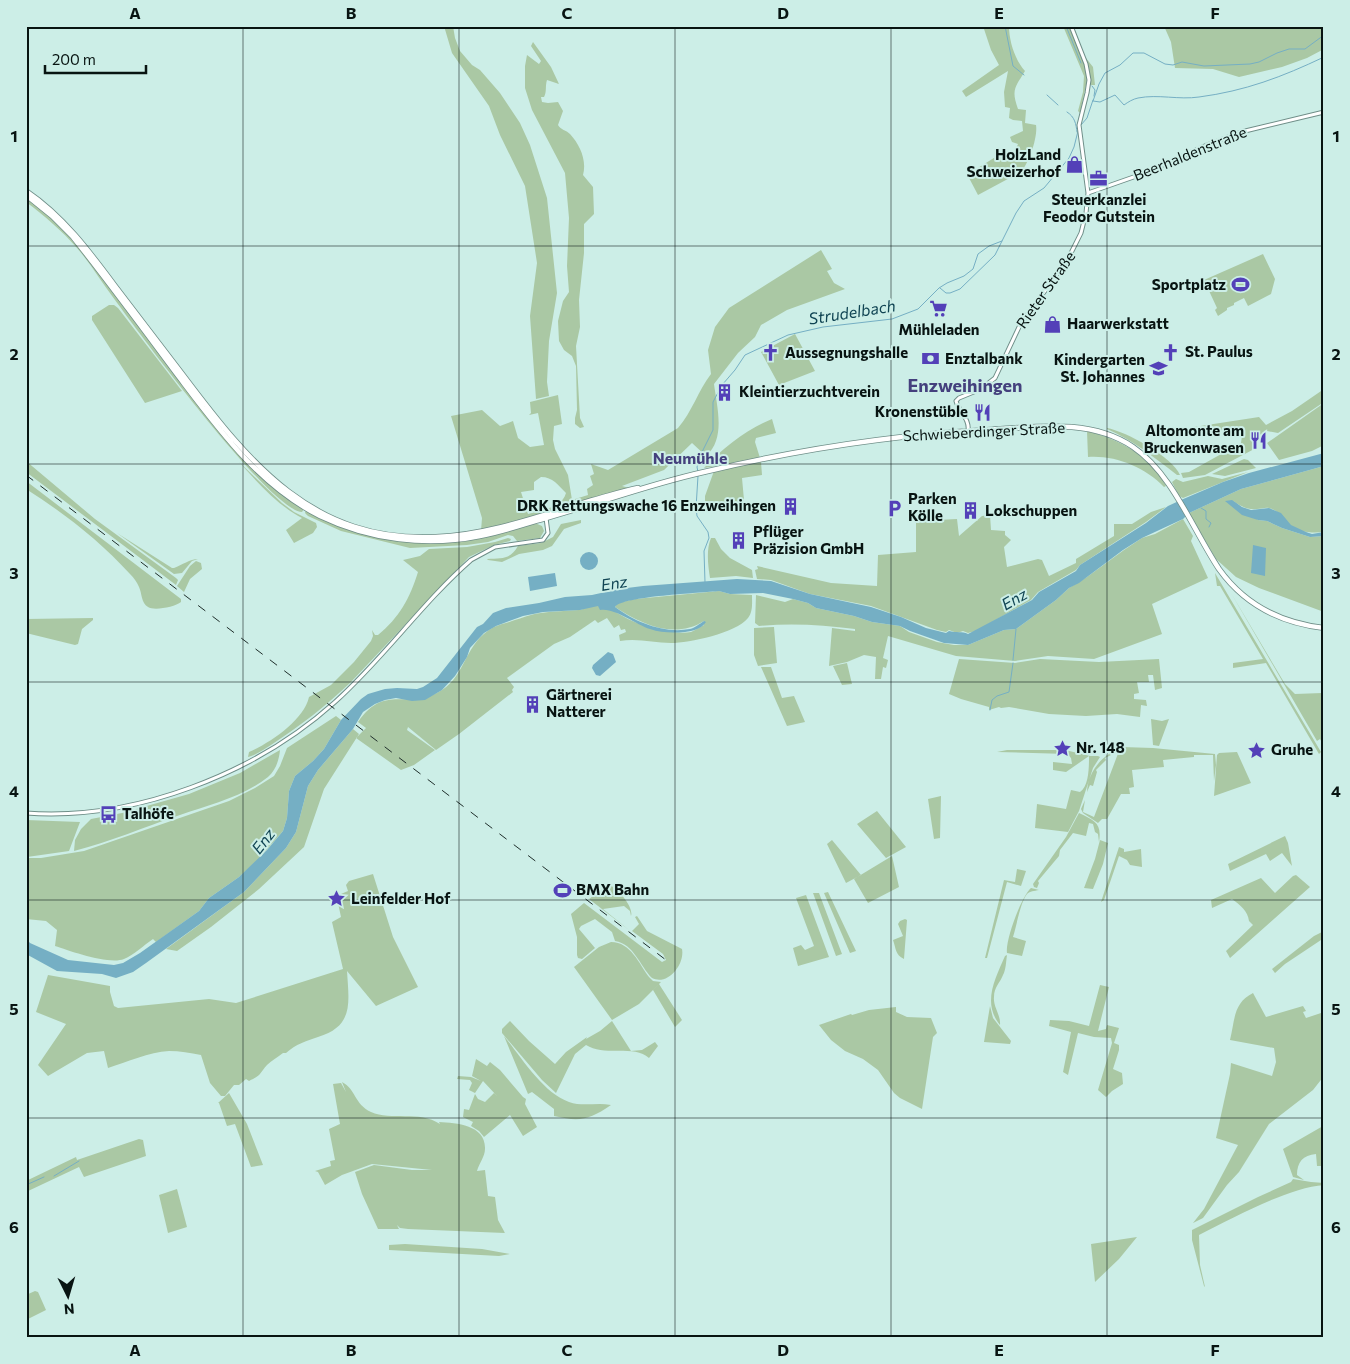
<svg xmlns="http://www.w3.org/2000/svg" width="1350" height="1364" font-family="Commissioner,sans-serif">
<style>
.green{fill:#aac8a4;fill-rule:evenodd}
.water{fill:#75afc4}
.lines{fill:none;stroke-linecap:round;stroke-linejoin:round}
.stream{stroke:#75afc4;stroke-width:1}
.tertiary-casing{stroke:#6f8e88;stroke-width:5}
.primary-casing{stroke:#6f8e88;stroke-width:6}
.tertiary{stroke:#fff;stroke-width:3}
.primary{stroke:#fff;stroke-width:4.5}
.rail{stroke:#202f2c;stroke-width:1;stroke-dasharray:9 9;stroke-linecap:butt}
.grid{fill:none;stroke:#081412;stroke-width:1;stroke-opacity:0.55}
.labels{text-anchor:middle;stroke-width:4;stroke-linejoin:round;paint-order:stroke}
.street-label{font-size:15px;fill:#081412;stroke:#cceee7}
.poi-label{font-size:15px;font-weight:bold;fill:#081412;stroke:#cceee7;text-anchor:start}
.water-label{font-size:16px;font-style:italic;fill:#104453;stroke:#cceee7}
.neighbourhood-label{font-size:16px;font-weight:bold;fill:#44407d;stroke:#cceee7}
.quarter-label{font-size:18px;font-weight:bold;fill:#44407d;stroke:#cceee7}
.neatline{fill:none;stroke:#081412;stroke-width:2}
.grid-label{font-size:16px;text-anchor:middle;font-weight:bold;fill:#081412}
</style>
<rect width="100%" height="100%" fill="#cceee7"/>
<path class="green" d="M444,26H453L455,38L460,51L472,65L480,70L500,93L520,123L530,145L547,198L557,293L549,341L547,382L549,396L536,399L530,316L537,263L525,186L500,135L489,106L452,53Z
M983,26H1009C1009,41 1015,60 1025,71C1015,88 1011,89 1018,109L1026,110L1025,123L1036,125C1038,137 1029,163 1021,172L978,195L968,176L970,173L997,156L1008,157L1015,151L1018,144L1012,142L1010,137L1023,131L1022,121L1013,120L1009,118L1010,108L1005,107L1004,92L1008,71L966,97L962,91L999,65L991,50Z
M1063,26H1070L1080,53H1082L1093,67L1095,85H1086L1080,113L1078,111L1083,92L1084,76Z
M1164,26H1324V49L1307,58L1282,67L1239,77L1213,69L1175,68L1171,42Z
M533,42L551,67L559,84L547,80C545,86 547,92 544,97H541L542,102L548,103L558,102L563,111L558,125C561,130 566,130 570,134C580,145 587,160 583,175L593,187L594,214L584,224V253L579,300L580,327L576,346L580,418L584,427L580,428L575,424V418L577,410L576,366L572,356L564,350L559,341L558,321L563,301L569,292L567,266L569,218L565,173L532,110L525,88V66L527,55L539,64L541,61L531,46Z
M26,198L56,222L75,243L230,444L304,509L302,512C270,511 139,333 115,300C102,283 91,264 77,248C62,231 45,216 26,202Z
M821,250L832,269L827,271L834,283L845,289L787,310L761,325L755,337L738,353L714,384C717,407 726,439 706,456L692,443L664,470L622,486L633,489L481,531L482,518L451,416L482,410L500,426L513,421L518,438L530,447L544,445L538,413L529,415L531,413L530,402L558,395L562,424L554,426L553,440L555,449L568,475L572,500L588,495L587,489L593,485L590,476L594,474L591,464L608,470L678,428C692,412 698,391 711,374L708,350L715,327L729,308ZM541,477C553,477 558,485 566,493C562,508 541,510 528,514L521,492L534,490V482Z
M1263,254L1275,279L1271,294L1248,306L1244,298L1234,303V305L1227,308V310L1218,316L1215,310L1217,308L1204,280Z
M109,305H114L118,308L182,391L145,403L92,320V316Z
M795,334L815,371L779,385L761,352Z
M1324,389V402L1278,433L1267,431L1252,439L1258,447L1205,475L1183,478L1181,473L1189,472L1241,443L1243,428L1207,432H1181V429L1259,417L1266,425L1292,411Z
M1324,403V445L1312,451L1279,460L1267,443Z
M772,419L776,433L756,438L755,442L760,458L704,468C723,448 747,429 772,419Z
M1107,428C1125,431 1173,457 1180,475H1177C1155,458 1133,440 1107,429Z
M1087,431C1118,439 1152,456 1166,486L1164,487C1145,467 1115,455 1088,457Z
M1244,459L1248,460L1256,468L1225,476L1212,474Z
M26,461L95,519L176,578L178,580L176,585L26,472Z
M239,462L282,503L294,512L316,523L317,527L313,533L294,543L286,530L302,518C277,505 258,483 239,462Z
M761,462L762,475L742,478L744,500L732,504L705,507V496L714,471Z
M1324,466V532C1313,533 1299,533 1290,525C1284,519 1278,510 1269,508C1266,507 1260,509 1257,509C1247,510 1240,506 1232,500L1258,520L1267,521L1282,528L1310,537L1324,536V612L1259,588L1236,577L1216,559L1189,513L1241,489Z
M1248,472L1183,498L1179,496L1172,482L1176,479L1183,482L1208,476L1222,479Z
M26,481L181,599V602C175,607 154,611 148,607C141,603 142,593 139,587C137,582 134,578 130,574C100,541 64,513 26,489Z
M1166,507L1146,522L1080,565L1076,570L1038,592L1031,600L976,631L968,633L963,631L957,633L949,630L946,632L937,630L871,606L810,594L771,580L757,579L755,570L758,569L757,566L831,583L877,586L878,555L916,552V521L957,519L959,536L982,516L990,515L991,530L1005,531V535L1011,540L1004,547L1007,567L1038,559L1042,560L1049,576L1076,563V559L1114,536V524H1132L1151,512Z
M306,510L409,542L535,523L542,526L544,531L540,538L517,541L513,536L508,535L488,542L467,545L410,548L341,531L308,516L305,513Z
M1183,519L1193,536L1191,541L1208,578L1152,604L1162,634L1094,659L1048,656L1015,661L956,656L888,636L883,658L888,660L886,668L883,667L881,679H875L876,657L864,655L847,662L829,666L832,628L855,631V629C823,625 792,623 759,626L755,623L756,595L785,602L793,599L808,603L816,608L854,616L872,622L900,626L909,632L937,642L954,645H968L1004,630L1016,629L1056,600L1069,588L1087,577L1124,550L1142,538L1155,534Z
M581,520V523L564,529L552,546L543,550L519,554L502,562L488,560L487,559C502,558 510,560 518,546L541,543L553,537L561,524Z
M117,533L172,568H174C182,565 190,559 198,559L192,561L182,573L174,574Z
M508,538L511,539L510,541L494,545L469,557L351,682C326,706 300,726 271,745C264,749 255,756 248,757L249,752C270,743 304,720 309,697L331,685L354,662L371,641L373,636L372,630L375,635H378C399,618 410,598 418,572L403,560L420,556L429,549L467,547L495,542Z
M711,538H715L721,549L730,558L752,570L753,578L736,576L710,578C708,565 706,550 711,538Z
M196,561L201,563L202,569L190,579L184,592L177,586L190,566Z
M1215,573L1321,752L1319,754L1266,663L1233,668V663L1263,659L1220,586H1217Z
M719,591L730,594L752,595C752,603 753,612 748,618C736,633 689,643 671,643C654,643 638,638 620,641L619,635L626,632L625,629L621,630L619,625L614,628L607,618L598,623L595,620L570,637L554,644L507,678L514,687L512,690L513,692L459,734L436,750L408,727L407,730L435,750L414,765L401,770L356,738L366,728L358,722C385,682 409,712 442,690C466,675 465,642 494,627C500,624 506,623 512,621C522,618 531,614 541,613C554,611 567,611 579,610C585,609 592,605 598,606C610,607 618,614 628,619C644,627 674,635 691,632C696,630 700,627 704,625V621C674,640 641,624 615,607L617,603L635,599Z
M1231,593L1285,684L1295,694L1322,693L1324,696V746L1320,739L1317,741Z
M93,618V620L82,629L78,644L75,645L26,633V619Z
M774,627L777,663L758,666L754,655V628Z
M959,659L1015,663L1040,659L1099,662L1159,659L1162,688L1155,690L1153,675H1148L1149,682H1137L1139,693L1134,694V699L1146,700L1147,706L1141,705L1140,717L1117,714L1086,716L1049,714L1009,707L1001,708L999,707L989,710V707L961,699L949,694Z
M847,663L852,684L842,685L833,666Z
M761,667H771L782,698L794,696L805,722L787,726Z
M336,716L341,720L324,749L313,761L295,776L289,791L287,818L283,831L258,860L239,877L209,898L199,911L156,942L153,939C144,945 134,955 124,959C109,965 70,951 55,946L57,930L46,921L26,919V858H41L84,851L229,801L255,788L274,776L280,766L287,748Z
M1169,719L1159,746L1153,745L1151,719L1162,721Z
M353,729L359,734L324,789L304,847L259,889L211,927L177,951L166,949L244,892L286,848L296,832L308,786L318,770Z
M1122,747L1153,748L1215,754L1216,765L1214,781L1213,755H1194V757L1163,760L1164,767L1132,770L1134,787L1129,788L1130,794H1121L1107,819H1102L1098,823L1083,813L1081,809L1085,800L1083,812L1094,817L1119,751L1105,758L1106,760L1096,770L1097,772L1093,786L1090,785L1087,792C1088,771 1102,755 1122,747Z
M280,750C279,760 276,770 268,777C243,797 209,805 180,815C144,827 110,842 74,851L75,840L81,829L91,819L122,813L189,794L240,773Z
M1007,750H1065L1090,756H1098L1100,757L1093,768L1079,811L1068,832L1035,828L1037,804L1066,809L1071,790L1080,792C1089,786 1089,767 1089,756L1066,772L1053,770V762L1072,764L1071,758L1067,754L997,752Z
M1237,752L1251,783L1214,796L1217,755L1219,753Z
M941,796L940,838L934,839L928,799Z
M877,811L906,847L886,858L857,824Z
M1079,813C1095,821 1102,823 1099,842L1098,834L1095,832L1093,824L1089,823L1086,836L1073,833L1060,850L1059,856L1038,881L1039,883L1037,888L1034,887L1033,884L1066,837Z
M26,820L80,822L69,851L27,857Z
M1285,836L1288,843L1292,866L1282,853L1270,861L1266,854L1230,871L1228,864Z
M832,840L861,875L846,883L827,844Z
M1100,840L1108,843L1103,864L1093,889L1084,888L1095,859Z
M1119,847L1124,849V852L1141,849L1142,867L1130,865L1127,860L1119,856L1104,900L1101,902Z
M892,856L899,887L868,903L854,879Z
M1017,869L1026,871L1021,886L1007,882L987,958H985L1004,880L1015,882Z
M373,874L393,937L418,987L376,1006L347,971C349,1003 354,1026 318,1037C306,1041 296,1044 286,1053H283C278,1057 271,1061 267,1065C259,1074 262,1075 249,1081L246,1079L239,1085H234L225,1096H221L210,1083L201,1055C190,1053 180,1051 169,1051C149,1052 127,1062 108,1068L104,1051L87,1053L48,1076L38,1065L66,1024L36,1012L48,975L110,986V992L114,1006L118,1008L209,999L236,1003L343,969L332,922L341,917L338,903L343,900L341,894L348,891L346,885L349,881Z
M1296,875L1310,887L1230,958L1226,951L1253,925L1249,921C1248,911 1240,905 1232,899L1212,908L1211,900L1261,878L1275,893L1293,876Z
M610,885C618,889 634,907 631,916L630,911L624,906L603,909L629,930L589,899L606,886Z
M1031,888L1039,890C1034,891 1030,891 1027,894C1020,903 1017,925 1013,937L1026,941L1022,956L1007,953C1005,941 1021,897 1031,888Z
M828,892L856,951L850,953L824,893Z
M813,893H819L842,954L836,956Z
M806,895L829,957L798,966L793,948L801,945L805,950L814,946L796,898Z
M584,903L662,962L666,960L663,954L632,931L639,924L635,917L637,916L647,931L682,949C685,964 668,986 652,978C640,966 634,944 615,941L612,932L595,919L581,926L579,929L595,948L582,959L578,958L577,955V937L571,914Z
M905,919L907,920L904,959C895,955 896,948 893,940L903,936L898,924L900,921Z
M1324,931V938L1285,964L1275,973L1272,969L1314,936Z
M611,942C631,942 639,964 649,977L653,981L661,982L639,1004L612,1020L574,967L599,947Z
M1007,955C1006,961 1006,970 1003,975C1000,983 994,987 994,997C993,1007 1001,1015 1000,1025C982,1003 995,979 1005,956Z
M659,984L682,1020L675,1027L653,990Z
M1100,985L1109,987L1098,1031L1106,1029L1107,1025L1119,1028L1114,1043L1119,1045V1050L1113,1069L1122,1073L1123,1084L1112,1091L1106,1097L1098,1090L1112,1043L1111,1038L1094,1037L1078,1033L1068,1075L1063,1072L1071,1032L1049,1026L1050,1020L1069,1021L1089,1026Z
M1253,993L1266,1017L1303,1006L1306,1011L1303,1012L1306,1018L1324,1012V1076L1313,1090L1269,1124L1239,1172L1227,1185L1203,1218L1193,1223L1204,1209L1238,1145L1216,1138L1230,1074L1231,1063L1272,1076L1276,1062L1274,1048L1230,1040C1235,1020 1233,1003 1253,993Z
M990,1006L993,1018L1011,1041L1010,1044L984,1042Z
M896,1007V1012L907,1017L931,1018L937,1033L933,1037L922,1109L900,1098L894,1093L878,1070L863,1059L845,1051L831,1040L819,1025L851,1014L852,1015L869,1010Z
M510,1021L529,1041L555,1064L566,1052L587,1037L586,1039L600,1031L612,1021L631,1051L642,1050L655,1042L658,1046L649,1058C634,1044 605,1057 586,1045L575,1054L556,1093L542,1080L502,1033V1029Z
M504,1036C521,1057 543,1093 569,1102C583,1107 597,1102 611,1105C589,1120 580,1122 554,1116V1109L532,1092L528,1094Z
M476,1059L487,1066L490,1062L500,1070L523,1097L526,1099L525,1104L537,1127L523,1136L510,1115L484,1137L479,1131L471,1126L473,1122L463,1117L464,1109L469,1110L475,1094L478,1099L485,1102L494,1093L497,1096L483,1081L475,1093L469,1090L472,1083L470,1080L457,1079L458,1076L471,1077L481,1081L472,1076Z
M342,1082C356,1089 354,1104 371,1112C391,1121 419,1110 440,1124L439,1122C457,1123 486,1125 485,1149C485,1156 479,1164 477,1171L485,1170L488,1196L495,1197L498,1220L505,1233L408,1229L400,1228L397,1225L399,1229H378L362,1194L355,1172L374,1165L412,1170H432L372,1164L342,1175L325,1185L318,1172L315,1171L331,1166L330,1161L335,1160L329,1129L340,1124L333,1084L341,1083L346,1092Z
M229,1093L247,1124L263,1165L251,1167L235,1124L227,1126L219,1103H218Z
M1323,1126L1324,1166H1317L1316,1154C1303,1155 1297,1162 1297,1175L1304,1180L1293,1177L1283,1149Z
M139,1139L143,1140L146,1156L84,1177L79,1167L26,1192V1181L76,1157L77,1160Z
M1293,1179L1311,1182L1324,1183V1185C1287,1188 1233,1218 1199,1235L1200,1265L1205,1287L1204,1286L1192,1240V1230L1258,1197L1291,1182Z
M177,1189L187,1227L168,1233L159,1195Z
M1137,1237L1119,1259L1095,1282L1091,1244Z
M405,1244L482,1249L510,1254L499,1256L389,1250V1245Z
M35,1291L38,1292L46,1310L26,1320V1295Z"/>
<path class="water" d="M1324,453V466L1241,489L1189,513L1183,519L1142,538L1123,550L1079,583L1069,588L1056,600L1016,629L1004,630L968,645L944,643L910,631L900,626L872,622L854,616L816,608L808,603L793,599L763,593L730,594L719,591C702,593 622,596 615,607C635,622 664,634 690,629C695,628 699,624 704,621L706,622C701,629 693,631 685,632C674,633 661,633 650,629C635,624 614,607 600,610L598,606L580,610L543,612L523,616L496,626L484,633L470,648L467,657L455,676L442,690L425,700L412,701L396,698L385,700L375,704L363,712L353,729L318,770L308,786L296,832L286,848L244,892L146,963L133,972L116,978L102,974L57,971L26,954V938L30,943L68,960L114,965L123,963L140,953L199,911L209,898L239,877L267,850L283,831L287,818L289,791L295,776L313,761L324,749L341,720L361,699L368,694L385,689L397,688L417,689L423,687L437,678L477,627L483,624L493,613L506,608L539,603L565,597L592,595L619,589L643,586L737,579L771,581L810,594L871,607L901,617L926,628L946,633L949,631C956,633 962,631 968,634L1032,600L1039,592L1076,571L1080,565L1146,523L1168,506L1181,500L1223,482L1249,473Z
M1232,500L1242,507L1251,510L1269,508L1281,513L1291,525L1306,532L1312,534L1324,532V536L1310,537L1282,528L1267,521L1258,520L1242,515L1225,501Z
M1253,545L1266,548L1265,576L1251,573Z
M580 561a9 9 0 1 1 18 0a9 9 0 1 1-18 0Z
M555,573L557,586L530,591L528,577Z
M608,652L613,654L616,662L600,676L596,675L592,668L593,665Z"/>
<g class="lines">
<path class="stream" d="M1005,26L1013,66L1024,75
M1066,26L1081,63
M1324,35L1305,49H1289L1277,53L1259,62L1250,64L1204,66L1182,62L1173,65L1165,64L1144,53H1133L1120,65L1105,73L1099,84L1093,101L1100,102L1115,95L1124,105C1128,102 1133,99 1138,98C1158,94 1179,100 1199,97C1245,91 1282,77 1324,57
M1092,86L1095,90L1094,96
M1047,95L1058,105
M1067,112C1075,117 1076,124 1077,132
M1081,125L1087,118L1093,100
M940,288L946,293H950L960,289L995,255L1016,213L1024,201L1044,188L1069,158L1074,147L1078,131
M698,472L697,467L701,454L713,430V402L722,385L735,370L745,355L788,335L823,327L892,319L918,309L939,288L947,283L964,276L973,269L978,254L989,246L1002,241
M698,476L696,508L697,516L708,532L709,538L704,551L705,582
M1201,508L1206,511V519L1211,523L1209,527
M1013,660L1016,629
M990,710L992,700L997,696L1009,692L1013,663
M54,1176L79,1161
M26,1185L44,1177"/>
<defs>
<path id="tertiary" d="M1088,193L1145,173L1207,145L1241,132L1324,112
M968,431C970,419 959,412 956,401L959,398L981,389L995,378L1020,325L1068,259L1081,233L1086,213L1088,193L1079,125L1087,93L1089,80L1086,64L1071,26
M26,813C134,821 255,774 335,702C384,658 422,603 471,560L495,547L543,540L548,533L546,518"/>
<path id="primary" d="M26,191C63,216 89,251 115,286C138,316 160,345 183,375C250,464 313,543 436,537C490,535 542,515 593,500C608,496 623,491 638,488
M26,195L52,216L73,237C108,281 142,327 176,373C217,427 258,485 320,516C370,540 427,547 480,536C503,532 524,524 546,518C599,503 650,484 704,472C796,450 892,435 987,430C1036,427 1090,418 1133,447C1172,473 1193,530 1219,569C1244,604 1281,623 1324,628"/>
</defs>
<use href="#tertiary" class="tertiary-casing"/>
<use href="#primary" class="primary-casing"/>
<use href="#tertiary" class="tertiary"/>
<use href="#primary" class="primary"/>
<path class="rail" d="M26,475L666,960"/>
</g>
<path class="grid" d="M243,26V1338M459,26V1338M675,26V1338M891,26V1338M1107,26V1338M26,246H1324M26,464H1324M26,682H1324M26,900H1324M26,1118H1324"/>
<defs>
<symbol id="shop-bare" viewBox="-9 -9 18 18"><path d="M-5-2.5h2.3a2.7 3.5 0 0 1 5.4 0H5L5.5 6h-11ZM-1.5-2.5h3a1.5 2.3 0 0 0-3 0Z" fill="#5340b8" stroke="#cceee7" stroke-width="2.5" paint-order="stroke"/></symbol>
<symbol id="office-bare" viewBox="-9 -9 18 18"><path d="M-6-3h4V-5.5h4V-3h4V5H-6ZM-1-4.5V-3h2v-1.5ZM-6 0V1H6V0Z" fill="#5340b8" stroke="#cceee7" stroke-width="2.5" paint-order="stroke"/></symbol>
<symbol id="stadium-bare" viewBox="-9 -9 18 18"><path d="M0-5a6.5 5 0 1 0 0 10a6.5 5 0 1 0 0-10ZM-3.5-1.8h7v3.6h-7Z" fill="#5340b8" stroke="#cceee7" stroke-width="2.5" paint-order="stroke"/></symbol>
<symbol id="supermarket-bare" viewBox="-9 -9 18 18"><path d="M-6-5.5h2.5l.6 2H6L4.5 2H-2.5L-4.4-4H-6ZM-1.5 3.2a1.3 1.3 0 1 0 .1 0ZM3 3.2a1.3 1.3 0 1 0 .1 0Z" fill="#5340b8" stroke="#cceee7" stroke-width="2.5" paint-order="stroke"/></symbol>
<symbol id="church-bare" viewBox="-9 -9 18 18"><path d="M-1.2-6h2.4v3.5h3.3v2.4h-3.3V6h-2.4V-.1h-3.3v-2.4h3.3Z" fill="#5340b8" stroke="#cceee7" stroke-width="2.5" paint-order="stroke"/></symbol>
<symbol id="bank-bare" viewBox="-9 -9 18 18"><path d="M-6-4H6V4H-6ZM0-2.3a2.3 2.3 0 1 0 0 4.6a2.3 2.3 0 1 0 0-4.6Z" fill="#5340b8" stroke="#cceee7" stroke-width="2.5" paint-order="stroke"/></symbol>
<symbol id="school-bare" viewBox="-9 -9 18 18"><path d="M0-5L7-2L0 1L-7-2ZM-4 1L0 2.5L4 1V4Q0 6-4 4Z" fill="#5340b8" stroke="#cceee7" stroke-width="2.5" paint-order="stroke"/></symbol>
<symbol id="building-bare" viewBox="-9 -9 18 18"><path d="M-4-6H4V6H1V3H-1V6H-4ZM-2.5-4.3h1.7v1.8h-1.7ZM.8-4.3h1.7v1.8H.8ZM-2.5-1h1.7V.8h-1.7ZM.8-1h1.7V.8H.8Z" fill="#5340b8" stroke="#cceee7" stroke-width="2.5" paint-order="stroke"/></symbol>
<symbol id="restaurant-bare" viewBox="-9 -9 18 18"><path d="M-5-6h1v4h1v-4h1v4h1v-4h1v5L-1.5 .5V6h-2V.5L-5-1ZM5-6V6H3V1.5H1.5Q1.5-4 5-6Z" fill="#5340b8" stroke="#cceee7" stroke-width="2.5" paint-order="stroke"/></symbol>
<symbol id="parking-bare" viewBox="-9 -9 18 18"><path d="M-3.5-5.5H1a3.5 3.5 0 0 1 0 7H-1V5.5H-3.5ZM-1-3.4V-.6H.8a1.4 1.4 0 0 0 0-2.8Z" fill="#5340b8" stroke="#cceee7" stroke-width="2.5" paint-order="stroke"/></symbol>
<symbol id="sight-bare" viewBox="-9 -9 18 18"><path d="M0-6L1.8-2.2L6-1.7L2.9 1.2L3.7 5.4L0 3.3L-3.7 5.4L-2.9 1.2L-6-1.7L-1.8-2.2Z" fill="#5340b8" stroke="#cceee7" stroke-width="2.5" paint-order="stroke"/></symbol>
<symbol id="bus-bare" viewBox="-9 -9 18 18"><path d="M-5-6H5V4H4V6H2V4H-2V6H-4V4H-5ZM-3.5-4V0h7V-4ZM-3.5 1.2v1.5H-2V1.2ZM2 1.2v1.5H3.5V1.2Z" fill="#5340b8" stroke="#cceee7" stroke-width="2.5" paint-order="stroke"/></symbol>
</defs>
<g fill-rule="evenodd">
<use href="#shop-bare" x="1062" y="152" width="25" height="25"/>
<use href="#office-bare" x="1086" y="166" width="25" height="25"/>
<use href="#stadium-bare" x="1228" y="272" width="25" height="25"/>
<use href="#supermarket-bare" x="926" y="296" width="25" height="25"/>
<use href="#shop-bare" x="1040" y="312" width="25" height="25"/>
<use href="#church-bare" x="1158" y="340" width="25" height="25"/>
<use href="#church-bare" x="758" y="340" width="25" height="25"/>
<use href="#bank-bare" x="918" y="346" width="25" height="25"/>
<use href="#school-bare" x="1146" y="356" width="25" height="25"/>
<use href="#building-bare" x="712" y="380" width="25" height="25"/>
<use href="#restaurant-bare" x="970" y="400" width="25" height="25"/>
<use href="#restaurant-bare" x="1246" y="428" width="25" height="25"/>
<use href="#building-bare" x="778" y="494" width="25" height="25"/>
<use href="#parking-bare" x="882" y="496" width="25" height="25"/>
<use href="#building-bare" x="958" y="498" width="25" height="25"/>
<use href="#building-bare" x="726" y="528" width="25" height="25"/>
<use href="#building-bare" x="520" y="692" width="25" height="25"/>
<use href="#sight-bare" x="1050" y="736" width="25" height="25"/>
<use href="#sight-bare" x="1244" y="738" width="25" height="25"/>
<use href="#bus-bare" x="96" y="802" width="25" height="25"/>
<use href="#stadium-bare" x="550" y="878" width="25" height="25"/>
<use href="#sight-bare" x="324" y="886" width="25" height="25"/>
</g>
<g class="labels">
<g class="street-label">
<text transform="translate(1190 154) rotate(-22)" y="5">Beerhaldenstraße</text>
<text transform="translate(1046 290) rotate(-55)" y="5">Rieter Straße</text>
<text transform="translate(984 432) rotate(-3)" y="5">Schwieberdinger Straße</text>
</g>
<g class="poi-label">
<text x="1061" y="160" text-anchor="end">HolzLand<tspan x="1061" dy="17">Schweizerhof</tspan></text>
<text x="1099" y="205" text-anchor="middle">Steuerkanzlei<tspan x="1099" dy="17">Feodor Gutstein</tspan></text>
<text x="1226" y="290" text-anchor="end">Sportplatz</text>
<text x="1067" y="329">Haarwerkstatt</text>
<text x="939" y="335" text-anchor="middle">Mühleladen</text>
<text x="1185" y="357">St. Paulus</text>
<text x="785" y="358">Aussegnungshalle</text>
<text x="945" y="364">Enztalbank</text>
<text x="1145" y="365" text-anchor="end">Kindergarten<tspan x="1145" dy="17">St. Johannes</tspan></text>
<text x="739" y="397">Kleintierzuchtverein</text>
<text x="968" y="417" text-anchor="end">Kronenstüble</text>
<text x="1244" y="436" text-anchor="end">Altomonte am<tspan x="1244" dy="17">Bruckenwasen</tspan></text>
<text x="908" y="504">Parken<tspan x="908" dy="17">Kölle</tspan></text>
<text x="776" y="511" text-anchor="end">DRK Rettungswache 16 Enzweihingen</text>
<text x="985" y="516">Lokschuppen</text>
<text x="753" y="537">Pflüger<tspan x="753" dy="17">Präzision GmbH</tspan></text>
<text x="546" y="700">Gärtnerei<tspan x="546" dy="17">Natterer</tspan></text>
<text x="1076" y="753">Nr. 148</text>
<text x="1271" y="755">Gruhe</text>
<text x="122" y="819">Talhöfe</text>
<text x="576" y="895">BMX Bahn</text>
<text x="351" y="904">Leinfelder Hof</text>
</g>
<g class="water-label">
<text transform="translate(852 312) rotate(-9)" y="6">Strudelbach</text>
<text transform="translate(614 583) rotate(-9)" y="6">Enz</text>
<text transform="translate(1014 599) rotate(-30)" y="6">Enz</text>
<text transform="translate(263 841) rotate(-52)" y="6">Enz</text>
</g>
<g class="neighbourhood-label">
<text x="690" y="464">Neumühle</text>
</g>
<g class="quarter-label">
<text x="965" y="392">Enzweihingen</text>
</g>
</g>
<rect width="1350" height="1364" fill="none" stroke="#cceee7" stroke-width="55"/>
<g transform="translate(68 1296) rotate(175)" stroke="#cceee7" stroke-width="4" paint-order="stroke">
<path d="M0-4L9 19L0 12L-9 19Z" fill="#081412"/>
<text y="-8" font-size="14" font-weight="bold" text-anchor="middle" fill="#081412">N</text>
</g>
<path d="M45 65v8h101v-8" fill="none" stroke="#081412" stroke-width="2.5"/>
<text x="52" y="65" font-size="15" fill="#081412" stroke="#cceee7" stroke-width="4" paint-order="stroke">200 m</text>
<rect x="28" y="28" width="1294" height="1308" class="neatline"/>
<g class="grid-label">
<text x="135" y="19">A</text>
<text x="351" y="19">B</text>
<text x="567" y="19">C</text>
<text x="783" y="19">D</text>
<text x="999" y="19">E</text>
<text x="1215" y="19">F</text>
<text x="14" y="142">1</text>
<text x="1336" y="142">1</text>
<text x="14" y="360">2</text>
<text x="1336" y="360">2</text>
<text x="14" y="579">3</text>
<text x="1336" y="579">3</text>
<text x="14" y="797">4</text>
<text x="1336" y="797">4</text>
<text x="14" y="1015">5</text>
<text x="1336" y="1015">5</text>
<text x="14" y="1233">6</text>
<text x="1336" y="1233">6</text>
<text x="135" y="1356">A</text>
<text x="351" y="1356">B</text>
<text x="567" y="1356">C</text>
<text x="783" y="1356">D</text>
<text x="999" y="1356">E</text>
<text x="1215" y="1356">F</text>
</g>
</svg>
